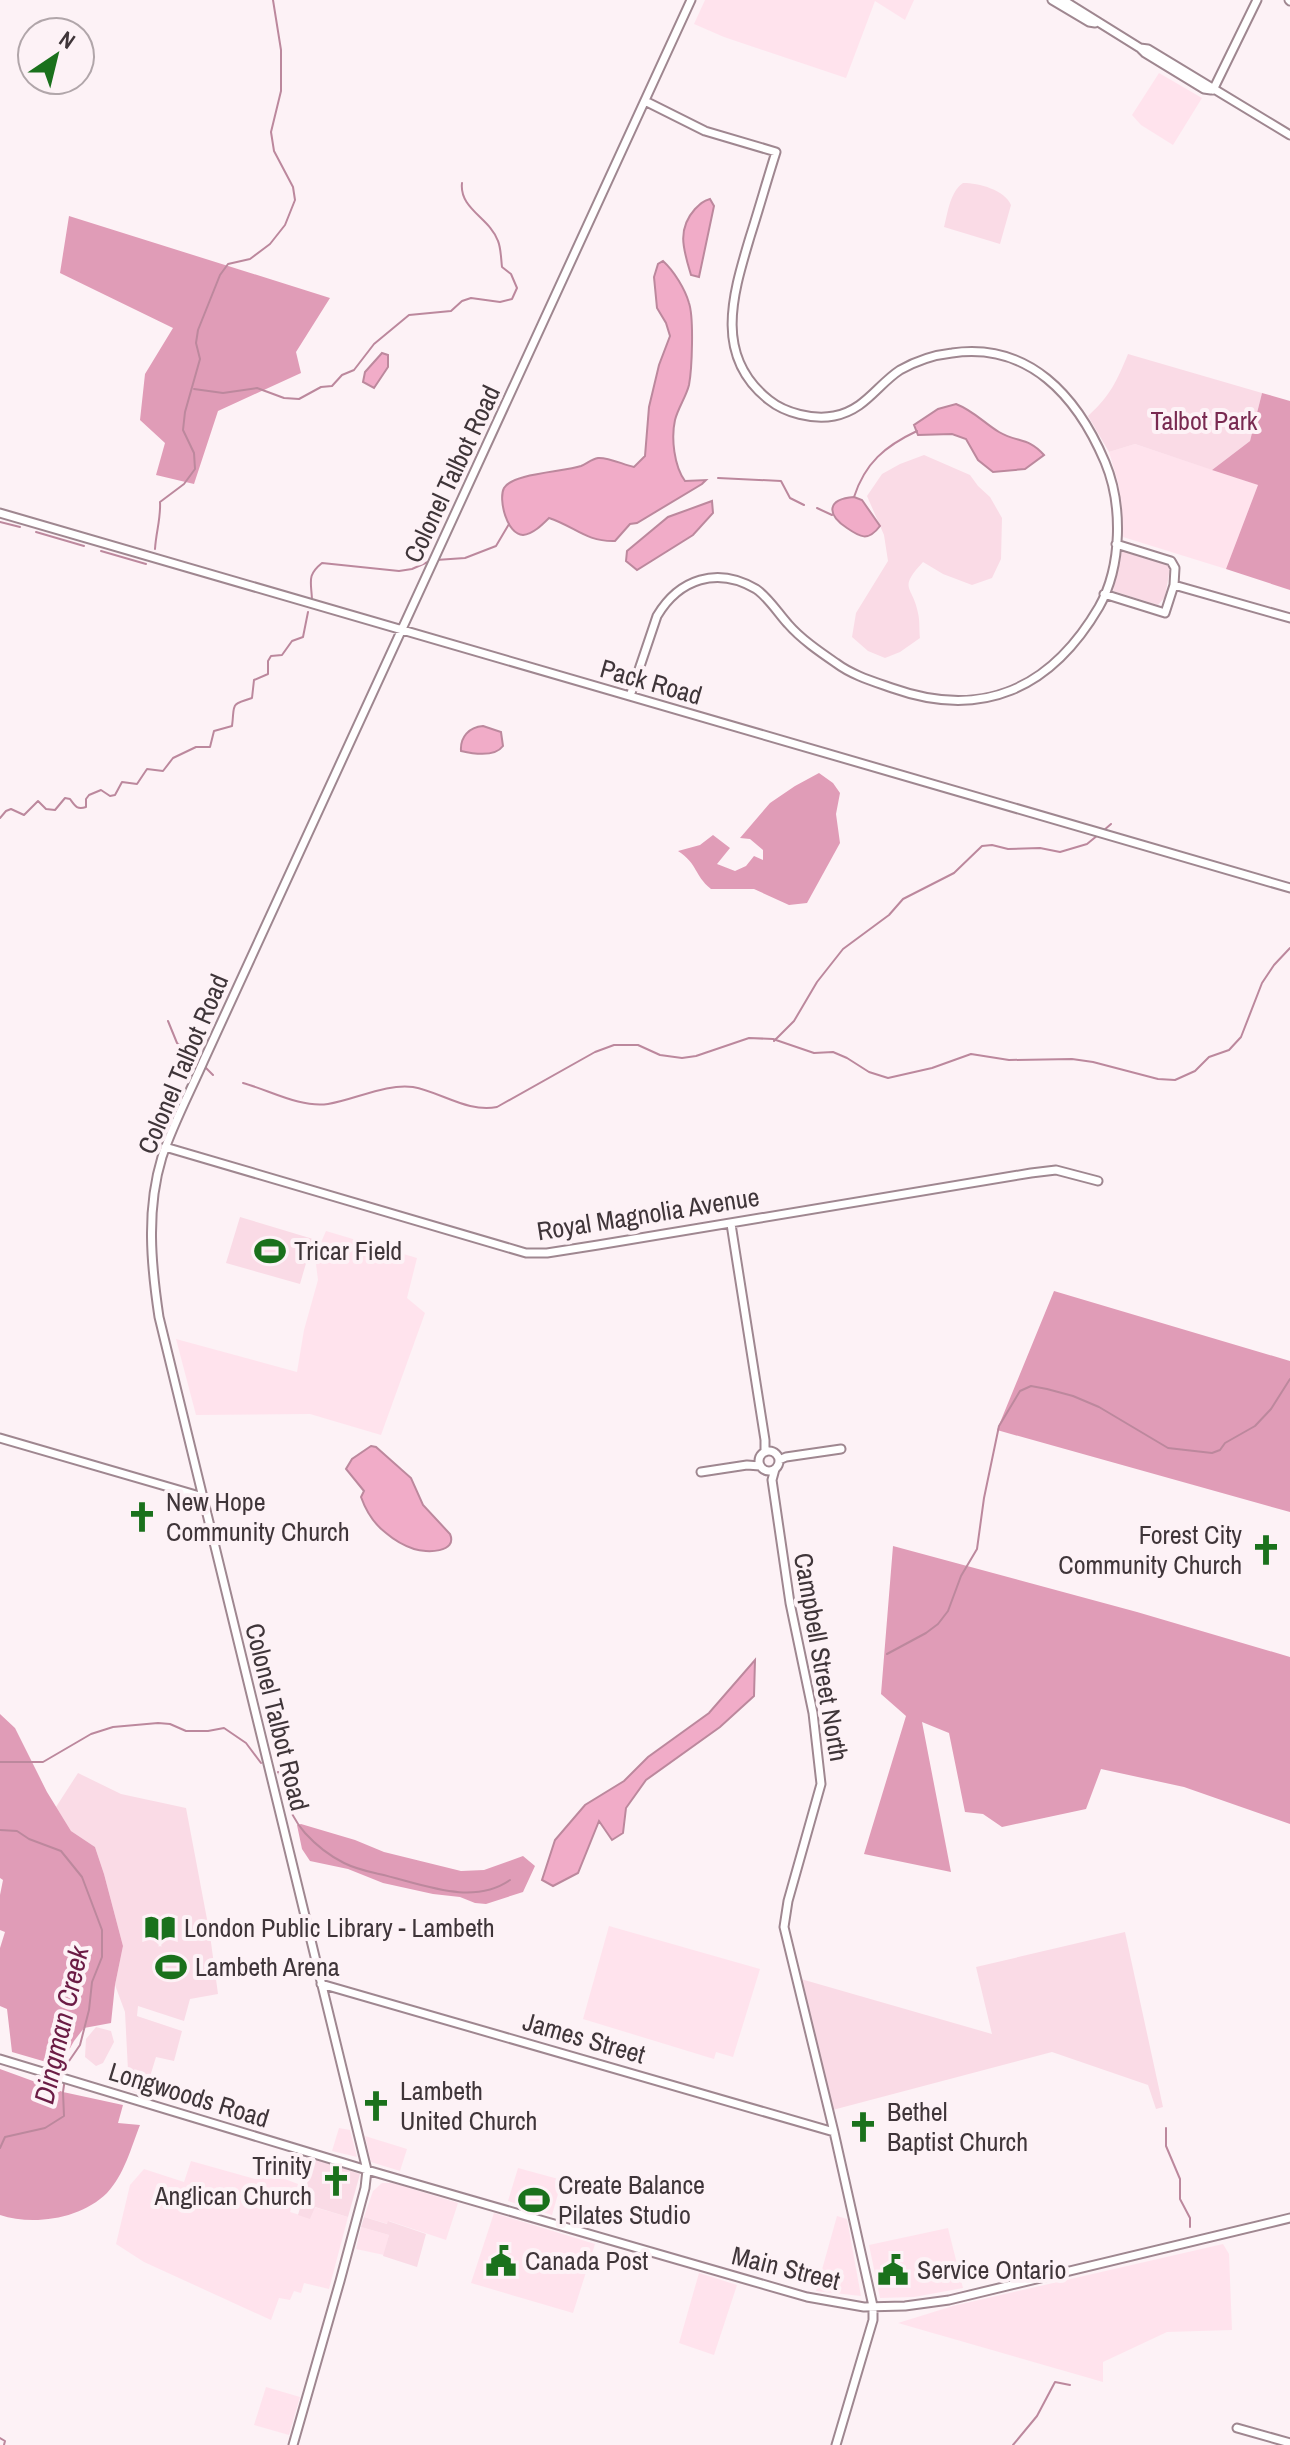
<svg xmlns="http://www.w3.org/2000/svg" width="1290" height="2445" font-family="'Archivo Narrow',sans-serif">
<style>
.built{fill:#ffe3ed}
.green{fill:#fadbe6}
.forest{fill:#e09cb7}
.water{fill:#f1acc8;stroke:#bc889d;stroke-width:2}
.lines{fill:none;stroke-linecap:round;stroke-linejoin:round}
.stream{stroke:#bc889d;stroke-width:2}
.secondary-casing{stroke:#9f8790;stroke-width:11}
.secondary{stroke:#fff;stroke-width:7}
.labels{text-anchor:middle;stroke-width:8;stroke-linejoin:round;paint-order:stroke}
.park-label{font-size:26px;fill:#792a51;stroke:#fdf2f6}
.street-label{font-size:26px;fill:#3f3539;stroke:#fdf2f6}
.poi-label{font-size:26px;fill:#3f3539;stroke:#fdf2f6;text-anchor:start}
.water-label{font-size:28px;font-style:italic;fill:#6b1c45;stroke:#fdf2f6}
</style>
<rect width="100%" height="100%" fill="#fdf2f6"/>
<path class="built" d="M705,0H914L905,20L875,1L846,78L724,37L694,24Z
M1159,73L1202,98L1173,145L1141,125L1132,115Z
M1135,444L1258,485L1226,569L1123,537L1119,486L1109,452Z
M326,1231L417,1258L407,1298L425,1313L381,1435L310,1414L196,1415L176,1339L297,1372L304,1330L318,1280L315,1256Z
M609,1926L760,1969L733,2057L716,2052L714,2059L583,2019Z
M339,2128L350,2130L357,2157L332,2151Z
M365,2136L407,2149L400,2171L371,2162Z
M191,2161L255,2179L277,2176L298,2184L290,2212L310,2218L314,2207L348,2217L329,2289L304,2283L301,2293L294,2291L290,2300L279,2298L271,2320L144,2262L116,2244L130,2185L144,2169L184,2182Z
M518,2168L562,2180L552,2215L508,2201Z
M382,2183H393L458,2203L446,2240L389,2221L388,2224L364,2217L373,2191Z
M494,2213L595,2244L573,2313L471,2283Z
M837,2216L847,2219L861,2296L816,2291Z
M361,2227L389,2235L384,2255L356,2249Z
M948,2228L963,2288L914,2297L880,2298L869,2245Z
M1223,2244L1229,2254L1232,2330L1167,2332L1103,2362V2382L898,2323L953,2306Z
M699,2273L737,2285L714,2355L679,2343Z
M266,2387L300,2397L289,2435L254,2425Z"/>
<path class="green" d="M963,183C979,183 1005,190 1011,205L1000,244L944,227C948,212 950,192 963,183Z
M1128,354L1262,393L1250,441L1212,470L1135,444L1109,452L1088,416C1110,396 1117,381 1128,354Z
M924,455L970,475L978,486L990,497L1002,518L1001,559L992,578L972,585L943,574L923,562C897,590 913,585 918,613C920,621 919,630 920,638L900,652L885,658L868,651L852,637L856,613L888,561L884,535L867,496L882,474L900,464Z
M1122,551L1165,563L1170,568L1165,597L1158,605L1113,591Z
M240,1217L313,1239L300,1284L226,1263Z
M78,1773L121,1794L186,1808L210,1935L218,1994L190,1999L184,2021L138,2006L137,2016L182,2031L174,2061L156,2057L144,2096L129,2090L125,2012L115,1985L123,1946L104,1874L95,1847L71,1831L56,1807Z
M1125,1932L1163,2107L1156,2109L1148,2085L1052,2052L825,2112L794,1977L992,2034L976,1967Z
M96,2027L111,2031L114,2042L103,2063L96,2066L85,2057L86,2039Z
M314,2159L360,2174L348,2217L315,2207L310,2219L298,2215Z
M364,2217L387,2224L388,2221L426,2234L417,2267L383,2256L389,2235L361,2227Z"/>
<path class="forest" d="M69,216L330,298L296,352L301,373L218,411L194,484L156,475L165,443L140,420L145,374L173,328L60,273Z
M1262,393L1290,401V590L1226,569L1258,485L1212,470L1250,441Z
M819,773L833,783L840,793L836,814L840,843L807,903L789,905L754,889H711C693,874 699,865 678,851L700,845L713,835L730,848L717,864L735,871L746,866L754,856L763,860V850L750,839L740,838L770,803L795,786Z
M1054,1291L1290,1361V1512L997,1430Z
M893,1546L1137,1612L1290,1657V1824L1184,1787L1101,1769L1086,1809L1002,1827L983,1814L965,1812L949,1733L922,1722L951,1872L864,1854L906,1716L881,1694Z
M0,1714L15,1728L47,1792L71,1831L95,1847L104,1874L123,1946L115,1985L111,2023L84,2028L74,2041L60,2066L12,2052L7,2009L0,2006V1948L5,1932L0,1930V1895L3,1880L0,1878Z
M301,1824L355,1840L384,1852L461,1871L484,1870L523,1856L535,1866L523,1892L486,1904L475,1903L460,1897L433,1894L383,1883L348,1869L310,1861L302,1849L297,1825Z
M0,2069L63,2092L123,2105L118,2123L140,2125C131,2148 124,2175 107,2193C81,2219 33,2226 0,2215Z"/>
<path class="water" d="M710,199L714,206L699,277L691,275C684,251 676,230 695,209C700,204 703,201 710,199Z
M663,261C674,271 685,289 689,303C694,318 692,369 689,385C686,397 678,408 675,420C671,438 674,466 685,481L706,480L702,484L637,523L630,524L615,541C586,542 574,526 549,518C542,525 533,534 523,535C507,535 498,499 504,488C513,473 564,472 581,466C586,464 592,459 598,458C608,457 624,465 634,467L645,456L649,407L659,365L670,336L666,323L657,308L654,277L658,264Z
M382,353L388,355V367L374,388L363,382L365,372Z
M956,404C974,411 984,423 999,432C1018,443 1028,437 1044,455L1025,469L993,472L978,460L966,439L952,434L918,435L914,425L938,409Z
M854,497L862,500L880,526C868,542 860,537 847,528C826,514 827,499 854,497Z
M712,501L713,513L693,535L637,570L626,561L627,551L668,517Z
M483,726L501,732L503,746C495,757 474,754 461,751C460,737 469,727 483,726Z
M371,1446L376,1447L411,1478L423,1505L450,1534C458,1553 426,1553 414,1549C405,1546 393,1539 386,1533C374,1524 366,1511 361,1497L364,1491L346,1469L352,1459Z
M755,1660L754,1696L720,1727L646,1780L626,1808L623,1833L612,1840L599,1821L578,1873L553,1886L542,1880L555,1840L585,1805L624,1781L648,1757L709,1713Z"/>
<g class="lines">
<path class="stream" d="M194,389L223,393L257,388L284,398L299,399L321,387L332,386L342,375L354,370L374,344L409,315L451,311L462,301L471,298L500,302L512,299L517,288L511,274L502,267C501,259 501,248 498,241C490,218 459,209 462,183
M718,478L781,481L790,498L804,505
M854,497C865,463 885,446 917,431
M817,508L832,515
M0,522L20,527
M36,532L84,546
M155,549C156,532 161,518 160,502L184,484L195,469L194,453L183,430L185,412L200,359L196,343L198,330L220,275L228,264L250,259L270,244L285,225L295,200L293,187L274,151L271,132L281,91V50L273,0
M101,551L146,564
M436,560L465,558L496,546L509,524
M312,599C311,581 307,575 322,563L399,571L412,569L430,561
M0,818L6,811L11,809L24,815L38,801L46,809L55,810L65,798L70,799C75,806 77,810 86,807V799L89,795L101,790L110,796L115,795L122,782L137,784L147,769L163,771L173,758L196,747H210L214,731L232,726C235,704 229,705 252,698L254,680L268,674V661L271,656L282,655L292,641L303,637L308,612
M1103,831L1111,824
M168,1021L177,1043L200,1063
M774,1041L794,1021L817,982L843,949L889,915L903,899L954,873L982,846L992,845L1008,849L1040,848L1060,852L1087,844L1098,835
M205,1067L213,1075
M243,1083C269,1090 300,1108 328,1104C354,1100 387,1083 413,1087C441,1092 468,1113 497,1107L595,1052L614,1045H638L660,1055L682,1058L696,1056L749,1038L773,1039L814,1053L833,1052L847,1058L869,1072L888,1078L932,1068L971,1054L1009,1060L1072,1059L1093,1062L1158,1079L1175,1080L1195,1071L1209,1057L1229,1050L1241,1037L1262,983L1274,965L1290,948
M887,1654L926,1633L938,1624L948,1611L961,1576L977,1549L984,1498L999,1426L1020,1391L1031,1386L1047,1389L1073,1396L1099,1407L1168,1448L1212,1453L1220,1450L1225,1443L1255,1426L1271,1409L1290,1379
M0,1762H43L91,1734L113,1727L158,1723L170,1724L186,1731H208L224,1728L246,1743L261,1763
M278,1772C284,1779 283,1786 285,1795C288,1808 296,1823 305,1833C315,1844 330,1856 344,1863C356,1869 366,1871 379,1874C420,1883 471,1907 510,1880
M0,1830L17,1831L29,1839L61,1851L82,1877L102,1930V1957L92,1982L89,2010L80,2045L67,2064L63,2092L64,2116L45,2128L5,2137L0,2148
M1166,2128V2146L1180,2179V2199L1190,2218V2227
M0,2438L5,2441L4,2445
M1013,2445L1037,2416L1055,2382L1070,2385"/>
<defs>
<path id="secondary" d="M1052,0L1089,22L1095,23
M1063,0L1140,48L1148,49L1290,135
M1289,0L1290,1
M1140,48L1145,53L1204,89L1211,90
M1213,90L1257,0
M0,513L1290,888
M1116,544L1171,561L1175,568L1174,585L1290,618
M1104,594L1165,613L1174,585
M630,696L657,616C679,579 717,566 756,589C768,597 778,613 788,624C801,639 820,652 836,663C852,675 872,681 892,688C982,720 1051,689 1099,607C1122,566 1123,505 1105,462C1077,396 1029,342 952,353C933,355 916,361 900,370C877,385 865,410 834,416C813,420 785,413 769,400C713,356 733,294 750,237C759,209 767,180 776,152L705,131L645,101
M165,1147L526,1253H547L598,1245L1031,1173L1056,1170L1098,1181
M731,1224L765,1440V1452
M0,1438L203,1497
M759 1461a10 10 0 1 1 20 0a10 10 0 1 1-20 0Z
M779,1460L786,1457L841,1449
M775,1469L772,1480L790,1603L813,1713L821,1784L788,1901L784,1927L834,2132L873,2306V2320L836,2445
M701,1472L747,1465L760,1466
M321,1984L834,2132
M0,2059L367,2170L807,2297L864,2307L905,2306L949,2300L1290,2218
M1237,2428L1290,2443
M293,2445L340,2281L365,2188L367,2170L159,1317C151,1264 146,1209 162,1157C173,1124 190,1092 204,1060L691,0"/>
</defs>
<use href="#secondary" class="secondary-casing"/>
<use href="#secondary" class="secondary"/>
</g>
<defs>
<symbol id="stadium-bare" viewBox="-9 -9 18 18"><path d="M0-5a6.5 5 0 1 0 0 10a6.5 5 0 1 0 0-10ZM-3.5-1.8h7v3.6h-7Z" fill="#1a711c" stroke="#fdf2f6" stroke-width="2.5" paint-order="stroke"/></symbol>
<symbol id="church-bare" viewBox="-9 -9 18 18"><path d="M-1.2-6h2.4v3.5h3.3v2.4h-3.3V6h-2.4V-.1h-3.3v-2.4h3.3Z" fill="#1a711c" stroke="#fdf2f6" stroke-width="2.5" paint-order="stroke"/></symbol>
<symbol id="library-bare" viewBox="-9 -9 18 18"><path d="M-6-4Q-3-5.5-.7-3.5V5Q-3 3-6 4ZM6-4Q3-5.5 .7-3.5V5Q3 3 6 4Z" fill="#1a711c" stroke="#fdf2f6" stroke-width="2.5" paint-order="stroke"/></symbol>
<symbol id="civic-bare" viewBox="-9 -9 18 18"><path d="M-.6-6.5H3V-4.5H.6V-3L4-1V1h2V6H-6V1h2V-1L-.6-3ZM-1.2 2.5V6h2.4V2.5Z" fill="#1a711c" stroke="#fdf2f6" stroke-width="2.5" paint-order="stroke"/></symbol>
</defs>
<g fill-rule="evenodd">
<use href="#stadium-bare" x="248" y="1229" width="44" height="44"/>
<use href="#church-bare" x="120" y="1495" width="44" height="44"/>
<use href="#church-bare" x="1244" y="1528" width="44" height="44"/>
<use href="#library-bare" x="138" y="1906" width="44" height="44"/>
<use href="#stadium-bare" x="149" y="1945" width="44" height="44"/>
<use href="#church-bare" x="354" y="2084" width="44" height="44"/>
<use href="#church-bare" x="841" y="2105" width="44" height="44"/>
<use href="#church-bare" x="314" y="2159" width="44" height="44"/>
<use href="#stadium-bare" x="512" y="2178" width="44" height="44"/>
<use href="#civic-bare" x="479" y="2239" width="44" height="44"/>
<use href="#civic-bare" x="871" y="2248" width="44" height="44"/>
</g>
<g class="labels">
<g class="park-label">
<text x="1204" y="430">Talbot Park</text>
</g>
<g class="street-label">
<text transform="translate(452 474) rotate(-65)" y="9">Colonel Talbot Road</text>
<text transform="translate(651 682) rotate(16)" y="9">Pack Road</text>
<text transform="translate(183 1064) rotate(-67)" y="9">Colonel Talbot Road</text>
<text transform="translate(648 1214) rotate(-9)" y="9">Royal Magnolia Avenue</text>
<text transform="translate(821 1657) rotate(80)" y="9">Campbell Street North</text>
<text transform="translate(277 1717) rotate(76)" y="9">Colonel Talbot Road</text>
<text transform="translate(584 2038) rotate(16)" y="9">James Street</text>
<text transform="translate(189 2095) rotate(17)" y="9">Longwoods Road</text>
<text transform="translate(786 2268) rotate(14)" y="9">Main Street</text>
</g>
<g class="poi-label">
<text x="294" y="1260">Tricar Field</text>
<text x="166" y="1511">New Hope<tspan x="166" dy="30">Community Church</tspan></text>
<text x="1242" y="1544" text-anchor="end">Forest City<tspan x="1242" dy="30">Community Church</tspan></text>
<text x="184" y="1937">London Public Library - Lambeth</text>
<text x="195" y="1976">Lambeth Arena</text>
<text x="400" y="2100">Lambeth<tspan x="400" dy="30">United Church</tspan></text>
<text x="887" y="2121">Bethel<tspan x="887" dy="30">Baptist Church</tspan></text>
<text x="312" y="2175" text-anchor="end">Trinity<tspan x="312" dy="30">Anglican Church</tspan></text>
<text x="558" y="2194">Create Balance<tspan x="558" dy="30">Pilates Studio</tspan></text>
<text x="525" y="2270">Canada Post</text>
<text x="917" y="2279">Service Ontario</text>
</g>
<g class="water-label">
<text transform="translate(61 2025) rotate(-77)" y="10">Dingman Creek</text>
</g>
</g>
<g transform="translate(56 56) rotate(35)"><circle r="38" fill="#fdf2f6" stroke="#b1a6aa" stroke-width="2"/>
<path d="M0-6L14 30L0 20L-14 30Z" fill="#1a711c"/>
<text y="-12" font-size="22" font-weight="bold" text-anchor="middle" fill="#3f3539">N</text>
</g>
</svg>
